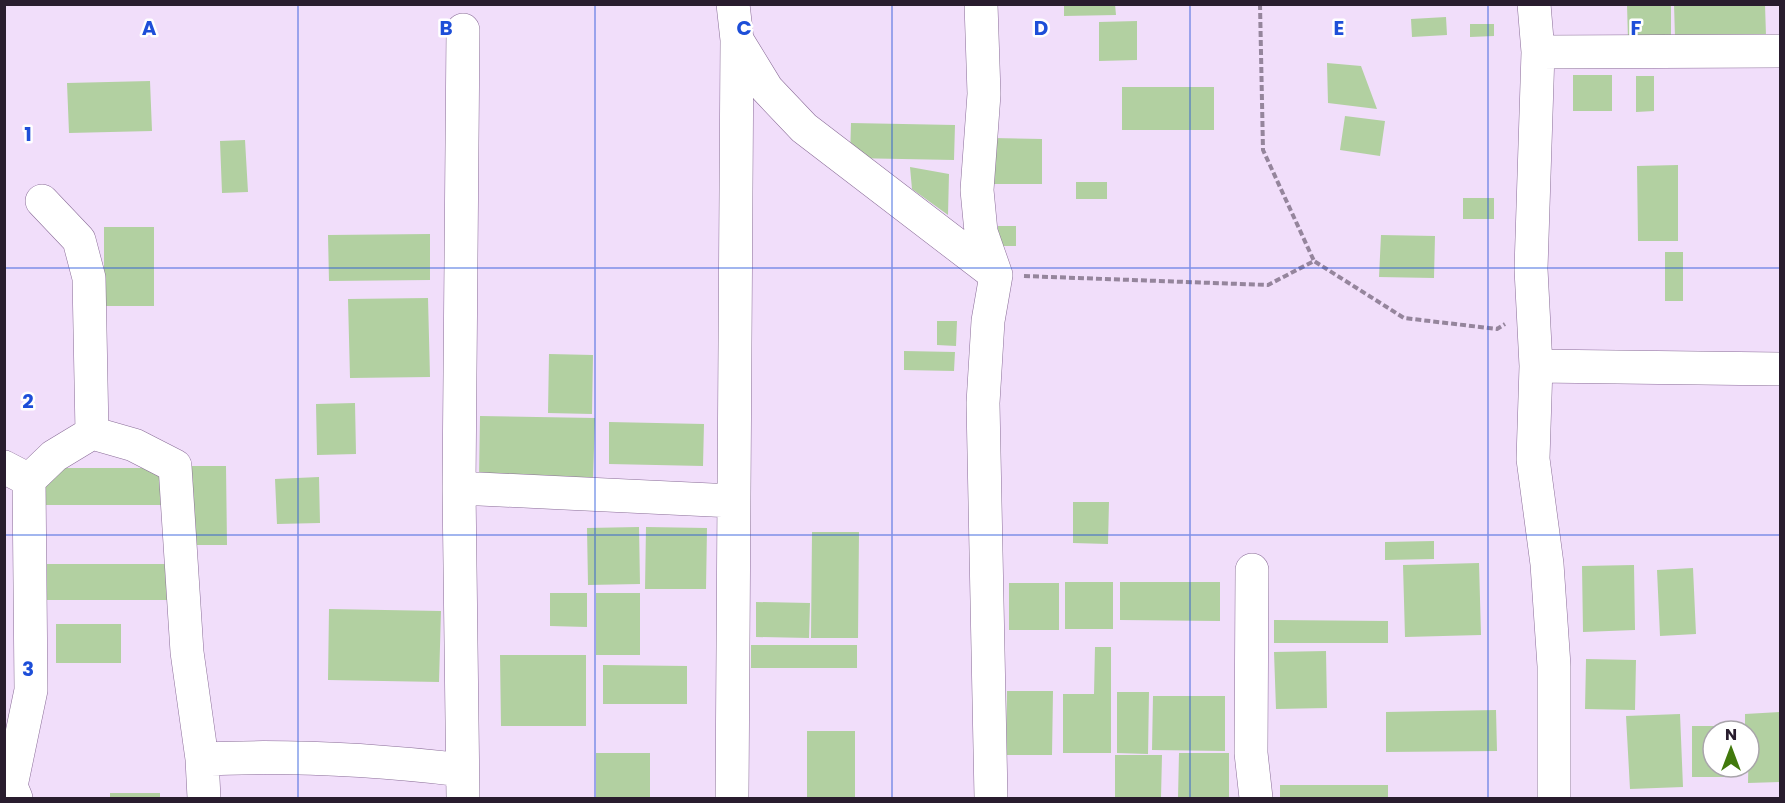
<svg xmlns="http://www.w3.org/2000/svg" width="1785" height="803" font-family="Poppins,sans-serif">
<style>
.building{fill:#b2d0a1}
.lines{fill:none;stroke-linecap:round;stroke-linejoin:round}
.minor-casing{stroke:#8a6d98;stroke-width:34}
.path{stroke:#95859c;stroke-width:4;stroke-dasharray:6 3;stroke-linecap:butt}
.minor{stroke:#fff;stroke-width:33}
.grid{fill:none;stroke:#1d4ed8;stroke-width:1.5;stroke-opacity:0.55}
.grid-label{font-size:20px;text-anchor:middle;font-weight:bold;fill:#1d4ed8;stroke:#fff;stroke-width:5;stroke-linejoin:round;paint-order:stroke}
</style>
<rect width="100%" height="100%" fill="#f1defa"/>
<path class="building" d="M1064,4H1115L1116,15L1064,16Z
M1627,4H1671V39L1628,40Z
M1674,4H1765L1766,36L1675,37Z
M1446,17L1447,35L1412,37L1411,19Z
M1137,21V60L1099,61V22Z
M1470,24H1494V36L1470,37Z
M1327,63L1361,66L1377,109L1328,103Z
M1573,75H1612V111H1573Z
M1636,76H1654V111L1636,112Z
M150,81L152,131L69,133L67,83Z
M1122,87H1214V130H1122Z
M1345,116L1385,121L1380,156L1340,150Z
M851,123L955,125L954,160L850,158Z
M992,138L1042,139V184H992Z
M245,140L248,192L222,193L220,141Z
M1678,165V241H1638L1637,166Z
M910,167L949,174L948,215L912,189Z
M1076,182H1107V199H1076Z
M1463,198H1494V219H1463Z
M998,226H1016V246H997Z
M104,227H154V306H104Z
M430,234V280L329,281L328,235Z
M1381,235L1435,236L1434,278L1379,277Z
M1665,252H1683V301H1665Z
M428,298L430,377L350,378L348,299Z
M937,321H957L956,346L937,345Z
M904,351L955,352L954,371L904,370Z
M549,354L593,355L592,414L548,413Z
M355,403L356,454L317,455L316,404Z
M480,416L595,418L593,479L479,477Z
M609,422L704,424L703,466L609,464Z
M185,466H226L227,545H185Z
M43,468H169V505H43Z
M319,477L320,523L277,524L275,479Z
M1073,502H1109L1108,544L1073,543Z
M639,527L640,584L588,585L587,528Z
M646,527L707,528L706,589H645Z
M812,532H859L858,638H811Z
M1434,541V559L1385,560V542Z
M1479,563L1481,635L1405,637L1403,565Z
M47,564H170V600H47Z
M1634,565L1635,630L1583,632L1582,566Z
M1693,568L1696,634L1660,636L1657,570Z
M1065,582H1113V629H1065Z
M1120,582H1220V621L1120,620Z
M1009,583H1059V630H1009Z
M550,593H587V627L550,626Z
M596,593H640V655H596Z
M756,602L810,603L809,638L756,637Z
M329,609L441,611L439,682L328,680Z
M1274,620L1388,621V643H1274Z
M56,624H121V663H56Z
M751,645H857V668H751Z
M1095,647H1111V753H1063V694H1094Z
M1326,651L1327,708L1276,709L1274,652Z
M500,655H586V726H501Z
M1586,659L1636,660L1635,710L1585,709Z
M603,665L687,666V704H603Z
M1007,691H1053L1052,755H1006Z
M1117,692H1149L1148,754L1117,753Z
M1153,696H1225V751L1152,750Z
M1496,710L1497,751L1386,752V712Z
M1780,712V782L1748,783L1749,731H1745V714Z
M1680,714L1683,787L1630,789L1626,716Z
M1692,726H1736V731H1713V767H1736V777H1692Z
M807,731H855V798H807Z
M596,753H650V798H596Z
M1179,753H1229V798H1178Z
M1115,755H1162L1161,798H1115Z
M1280,785H1388V798H1280Z
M110,793H160V798H110Z"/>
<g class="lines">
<defs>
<path id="minor" d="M733,4L737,40L767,89L804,128L996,275
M981,4L984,94L977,190L981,232L996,275L988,321L983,403L991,798
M1534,4L1538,52L1531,269L1536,366L1533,459L1547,564L1554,666V798
M1538,52L1780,51
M42,201L79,240L89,278L92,433
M1536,366L1780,369
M4,467L29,480
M459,488L733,501
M1252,570L1251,753L1256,798
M202,759C289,755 377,760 462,770
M16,798L11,786L31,690L29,480L54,456L92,433L134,445L175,466L187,652L202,759L204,798
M463,798L459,488L463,30
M732,798L737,40"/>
</defs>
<use href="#minor" class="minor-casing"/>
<path class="path" d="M1260,4L1263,150L1314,261
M1024,276L1268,285L1314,261L1404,318L1497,329L1505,324"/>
<use href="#minor" class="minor"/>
</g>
<path class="grid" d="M298,4V798M595,4V798M892,4V798M1190,4V798M1488,4V798M4,268H1780M4,535H1780"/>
<g class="grid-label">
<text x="149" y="35">A</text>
<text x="446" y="35">B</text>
<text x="744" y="35">C</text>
<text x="1041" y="35">D</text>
<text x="1339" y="35">E</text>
<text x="1636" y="35">F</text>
<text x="28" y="141">1</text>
<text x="28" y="408">2</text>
<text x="28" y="676">3</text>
</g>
<rect width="1785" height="803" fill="none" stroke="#291d2e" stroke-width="12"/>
<g transform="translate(1731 749)"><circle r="28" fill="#ffffff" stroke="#a9a5ab" stroke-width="1.5"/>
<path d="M0-4.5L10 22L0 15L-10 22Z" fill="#41790c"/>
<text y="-9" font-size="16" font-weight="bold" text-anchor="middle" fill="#291d2e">N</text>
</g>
</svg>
